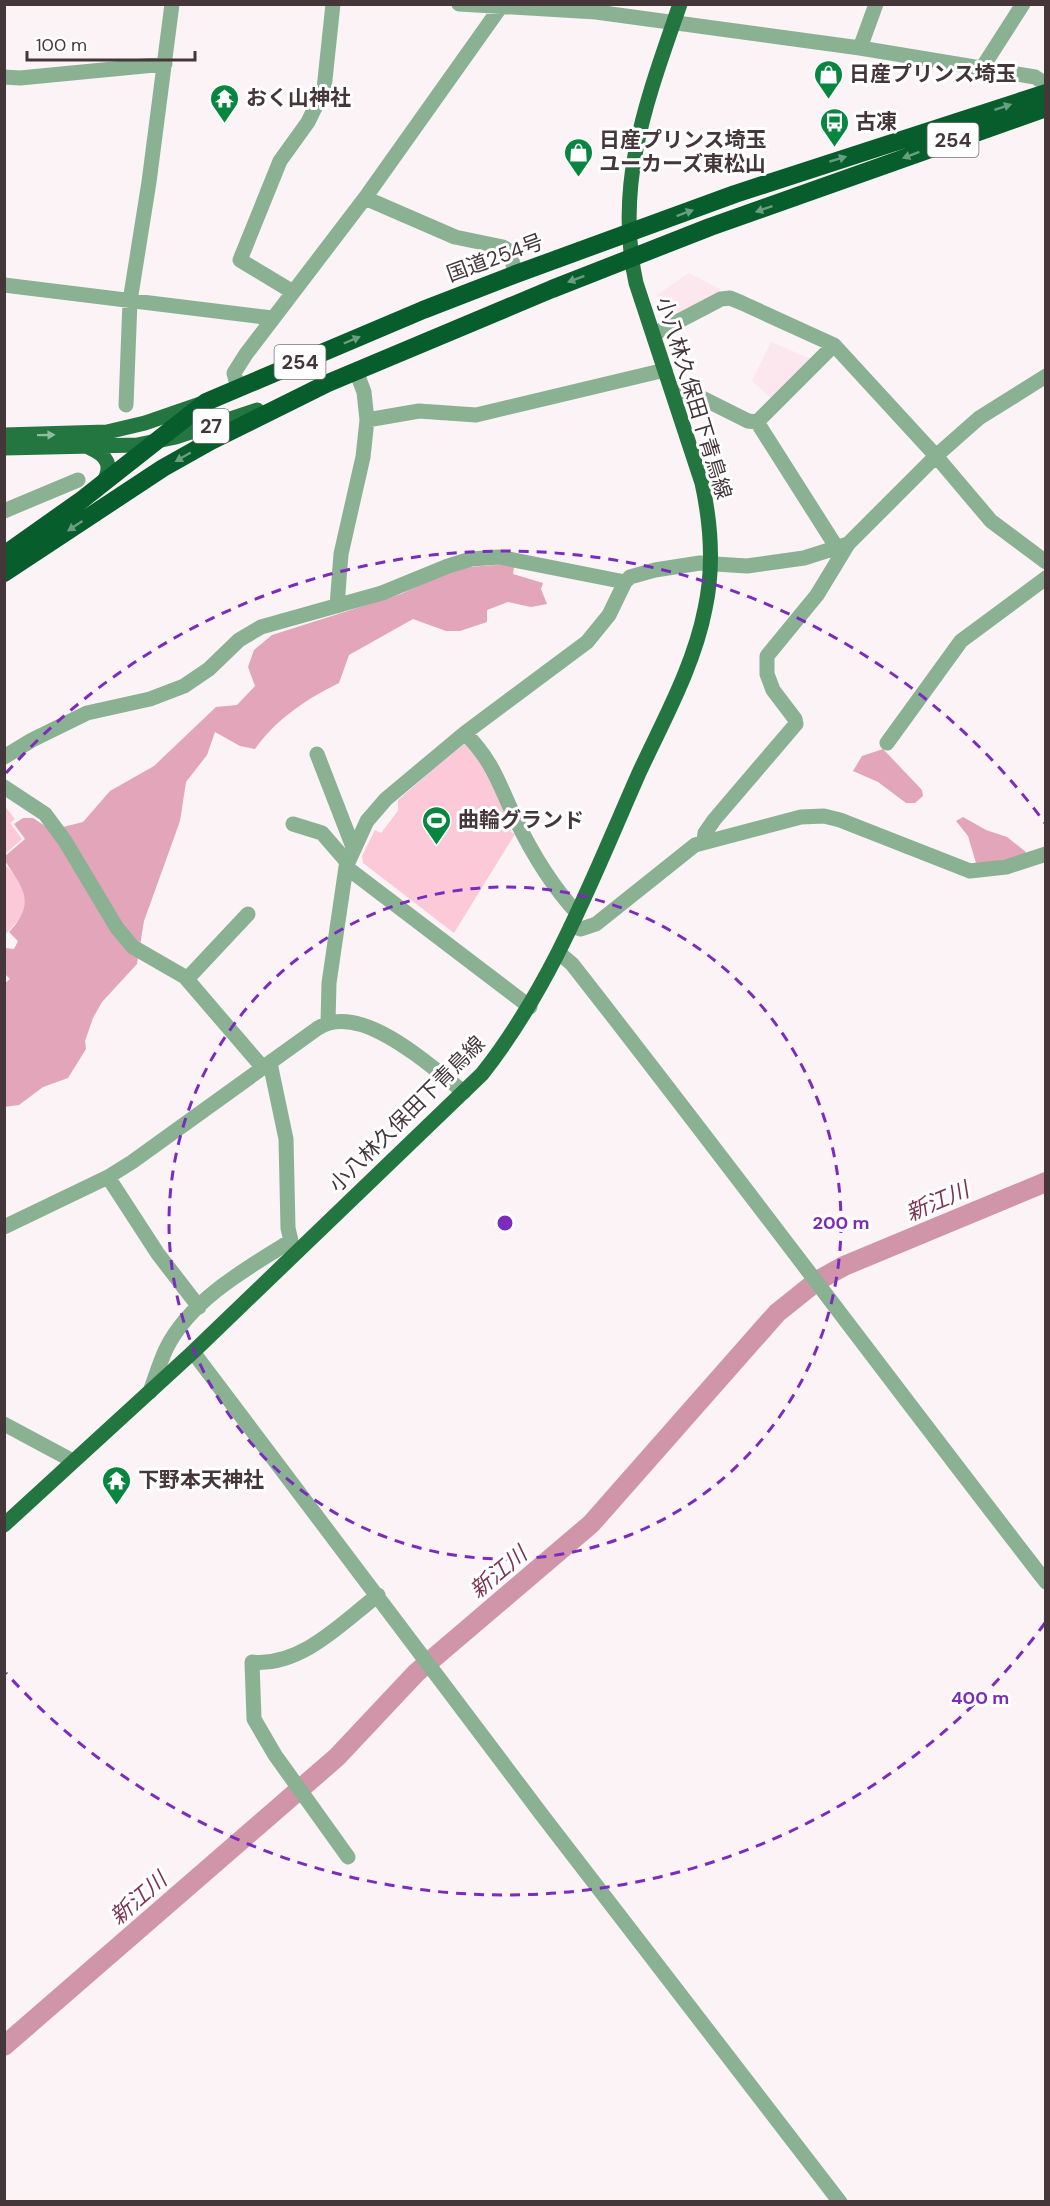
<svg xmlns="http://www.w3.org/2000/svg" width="1050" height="2206" font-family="'DM Sans','Noto Sans JP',sans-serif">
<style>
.built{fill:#fbe7ed}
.green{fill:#fcc9d9}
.forest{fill:#e2a5b9}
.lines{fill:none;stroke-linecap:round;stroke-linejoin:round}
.river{stroke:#d195a9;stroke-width:20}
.minor{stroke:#8ab192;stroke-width:15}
.major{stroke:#237640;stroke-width:15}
.highway{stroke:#075d2c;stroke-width:18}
.oneway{fill:#6a9e80}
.oneway2{fill:#91baa0}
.ring{fill:none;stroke:#7b2cbf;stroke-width:3;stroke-dasharray:10 8}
.labels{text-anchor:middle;stroke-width:6;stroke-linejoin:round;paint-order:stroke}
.shield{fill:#fff;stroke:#7d7275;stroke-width:1.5}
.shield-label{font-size:20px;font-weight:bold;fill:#45363a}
.poi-label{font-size:21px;font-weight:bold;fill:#45363a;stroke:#fff;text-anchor:start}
.street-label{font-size:21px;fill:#45363a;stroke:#fff}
.water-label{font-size:22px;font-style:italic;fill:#7d3451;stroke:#fff}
.centre{fill:#7b2cbf;stroke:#fff;stroke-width:3}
.ring-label{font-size:18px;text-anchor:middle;font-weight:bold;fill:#7b2cbf;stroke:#fff;stroke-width:6;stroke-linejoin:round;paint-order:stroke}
</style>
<rect width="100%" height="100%" fill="#fbf3f5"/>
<path class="built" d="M689,273L720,289V293L664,323L657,295Z
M771,342L811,359L771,398L752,381Z"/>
<path class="green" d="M467,740C489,767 503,798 511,832L515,834L454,933L363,863L362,856L375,830L381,833L398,811V800Z
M4,805L15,819L10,823L22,839L5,854Z
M4,864L39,897L5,935H4Z"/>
<path class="forest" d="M507,564L514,567L513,574L543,583L541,589L547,604L531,607L508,602L487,610V622L460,631H446L413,619L349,655L339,683C308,698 275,720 255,749L240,746L215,732L207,755L186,782L180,821L144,921L137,964L102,1002L93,1018L85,1041L86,1049L68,1078L43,1087L19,1105L4,1107V984L10,979L5,974V948L14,949L18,941L9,932C36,903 24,889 5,861V856L25,839L14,824L23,818H33L51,830L83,822L110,791L154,766L216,707L237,705L255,686L248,667L254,650L272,635L401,594L457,568Z
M883,749L922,790L923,796L915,803H906L878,782L853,771L862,756Z
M963,817L986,830L1007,837L1026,852L1023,856L979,865L976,863L968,836L956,821Z"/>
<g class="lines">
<path class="river" d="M4,2046L337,1757L416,1673L591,1524L777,1313L817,1281L844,1266L1046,1182"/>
<path class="minor" d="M459,4L596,12L860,48L1035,77L1046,84
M860,48L876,4
M982,68L1023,4
M4,77L20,78L165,64
M365,198L455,237L503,247L509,251L516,274
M4,285L272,318
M293,292L240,260L280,161L308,122L324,89L333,4
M654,334L721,299L730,298L742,303L834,345L936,456L991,521L1046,562
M356,371L364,392L367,420L419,411L476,415L665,370
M238,388L234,373L246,354L365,198L502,5
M674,393L688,391L748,421L757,422L834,345
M126,405L130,301L149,182L172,4
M757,422L837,548
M4,511L78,480
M337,606L341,554L363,457L367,420
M465,733C495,764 498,783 516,820C532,853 552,886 577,913
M887,743L961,641L1046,578
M317,754L353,847
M4,757L32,740L87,713L150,699L184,686L209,669L239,640L261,627L382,593L448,566L471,559L499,557L625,582
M4,787L45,814L65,841L117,928L133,947L185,977L263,1068
M293,824L322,833L348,863
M704,841L705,833L714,820L796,724L795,719L773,690L767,674V656L817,595L848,544
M346,867L530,1007
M571,926L581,929L596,924L695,845L801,817L824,816L840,820L970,871L1006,867L1046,854
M559,953L572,964C732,1168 887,1377 1046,1582
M187,979L248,914
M328,1022L329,983L346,867L367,821L386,799L465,733L587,642L609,615L625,582L630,577L655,570L700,563L747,566L804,558L848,544L936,456L979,418L1046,376
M108,1177L158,1254L199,1307
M4,1227L108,1177L132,1162L318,1028C362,1001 429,1066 464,1092
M193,1352L542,1815L840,2202
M150,1392C155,1378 160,1362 166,1349C190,1300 247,1268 291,1241L288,1228L286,1139L270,1063
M4,1424L73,1461
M348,1857L275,1755L254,1719L252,1662C301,1667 342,1623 378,1595"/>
<path class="major" d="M4,435L107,432L145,423L200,404
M4,448L137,445L176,437L257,410
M90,448C108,456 113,466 103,483
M4,1525L193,1352L482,1074C553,984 593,877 639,773C663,721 694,666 705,609C714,568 711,524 702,483L636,283C614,183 648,97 680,4"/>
<path class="highway" d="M4,555L83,499L206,402L423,310L516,274L735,194L1046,93
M4,573L163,468L211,441L328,383L552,289L710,227L1046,108"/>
</g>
<defs><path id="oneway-solid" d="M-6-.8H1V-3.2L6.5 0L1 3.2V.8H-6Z" transform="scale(1.5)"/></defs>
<g class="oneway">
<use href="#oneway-solid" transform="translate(1003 107) rotate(-18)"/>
<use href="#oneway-solid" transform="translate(911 155) rotate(159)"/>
<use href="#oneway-solid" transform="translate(838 159) rotate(-17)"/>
<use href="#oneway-solid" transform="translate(764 209) rotate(161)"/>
<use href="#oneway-solid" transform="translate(685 213) rotate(-20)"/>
<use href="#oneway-solid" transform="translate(576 279) rotate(159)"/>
<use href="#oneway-solid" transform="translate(352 340) rotate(-23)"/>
<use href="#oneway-solid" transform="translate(183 457) rotate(150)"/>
<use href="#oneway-solid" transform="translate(75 526) rotate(146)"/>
</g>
<use class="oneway2" href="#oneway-solid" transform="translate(46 435) rotate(-1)"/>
<g class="ring">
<circle cx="505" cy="1223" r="336"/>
<path d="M1045 1623A672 672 0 0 1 6 1673M6 773A672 672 0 0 1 1045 823"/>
</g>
<defs>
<symbol id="shop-pin" viewBox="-11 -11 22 30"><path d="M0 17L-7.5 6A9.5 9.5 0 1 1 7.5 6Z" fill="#078640" stroke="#fff"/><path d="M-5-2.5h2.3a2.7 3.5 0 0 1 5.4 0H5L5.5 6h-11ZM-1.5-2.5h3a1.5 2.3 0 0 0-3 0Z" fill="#fff"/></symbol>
<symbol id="temple-pin" viewBox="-11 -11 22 30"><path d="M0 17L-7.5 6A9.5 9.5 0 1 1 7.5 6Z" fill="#078640" stroke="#fff"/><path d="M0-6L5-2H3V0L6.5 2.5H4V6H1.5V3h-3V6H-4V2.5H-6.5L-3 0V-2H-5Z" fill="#fff"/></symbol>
<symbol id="bus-pin" viewBox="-11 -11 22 30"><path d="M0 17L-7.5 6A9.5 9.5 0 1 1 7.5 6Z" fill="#078640" stroke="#fff"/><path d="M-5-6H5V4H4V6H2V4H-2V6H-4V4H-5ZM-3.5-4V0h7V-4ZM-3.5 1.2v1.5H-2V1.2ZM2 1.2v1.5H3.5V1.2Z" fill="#fff"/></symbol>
<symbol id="stadium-pin" viewBox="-11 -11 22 30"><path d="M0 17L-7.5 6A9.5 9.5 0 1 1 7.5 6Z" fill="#078640" stroke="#fff"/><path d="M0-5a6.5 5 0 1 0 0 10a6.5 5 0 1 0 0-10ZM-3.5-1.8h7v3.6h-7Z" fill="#fff"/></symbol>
</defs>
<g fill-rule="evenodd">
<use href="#shop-pin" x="812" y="58" width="33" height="45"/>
<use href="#temple-pin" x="208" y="82" width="33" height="45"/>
<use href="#bus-pin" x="818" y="106" width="33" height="45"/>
<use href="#shop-pin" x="562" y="136" width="33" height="45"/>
<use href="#stadium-pin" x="420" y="804" width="33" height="45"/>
<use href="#temple-pin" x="100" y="1464" width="33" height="45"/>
</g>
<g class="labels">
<g class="shield">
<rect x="927.5" y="123" width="51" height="34" rx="4.5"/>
<rect x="274.5" y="345" width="51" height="34" rx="4.5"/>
<rect x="193" y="409" width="36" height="34" rx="4.5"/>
</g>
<g class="shield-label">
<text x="953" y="147">254</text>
<text x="300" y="369">254</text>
<text x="211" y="433">27</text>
</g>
<g class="poi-label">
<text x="849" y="81">日産プリンス埼玉</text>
<text x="246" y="105">おく山神社</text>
<text x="855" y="129">古凍</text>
<text x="599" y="147">日産プリンス埼玉<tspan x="599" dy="24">ユーカーズ東松山</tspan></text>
<text x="458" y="827">曲輪グランド</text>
<text x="138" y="1487">下野本天神社</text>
</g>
<g class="street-label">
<text transform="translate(495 258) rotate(-20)" y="7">国道254号</text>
<text transform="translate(694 398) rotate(73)" y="7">小八林久保田下青鳥線</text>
<text transform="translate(407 1114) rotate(-45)" y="7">小八林久保田下青鳥線</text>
</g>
<g class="water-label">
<text transform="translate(937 1201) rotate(-23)" y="8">新江川</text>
<text transform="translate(498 1572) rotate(-40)" y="8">新江川</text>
<text transform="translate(138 1898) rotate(-41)" y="8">新江川</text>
</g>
</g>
<circle cx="505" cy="1223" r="9" class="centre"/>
<g class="ring-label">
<text x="841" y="1229">200 m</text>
<text x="980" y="1704">400 m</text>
</g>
<rect width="1050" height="2206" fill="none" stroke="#45363a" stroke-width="12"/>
<path d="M27 51v9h168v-9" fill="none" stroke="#45363a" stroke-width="3"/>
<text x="36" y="51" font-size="18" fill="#45363a" stroke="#ffffff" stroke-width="4.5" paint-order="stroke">100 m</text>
</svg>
